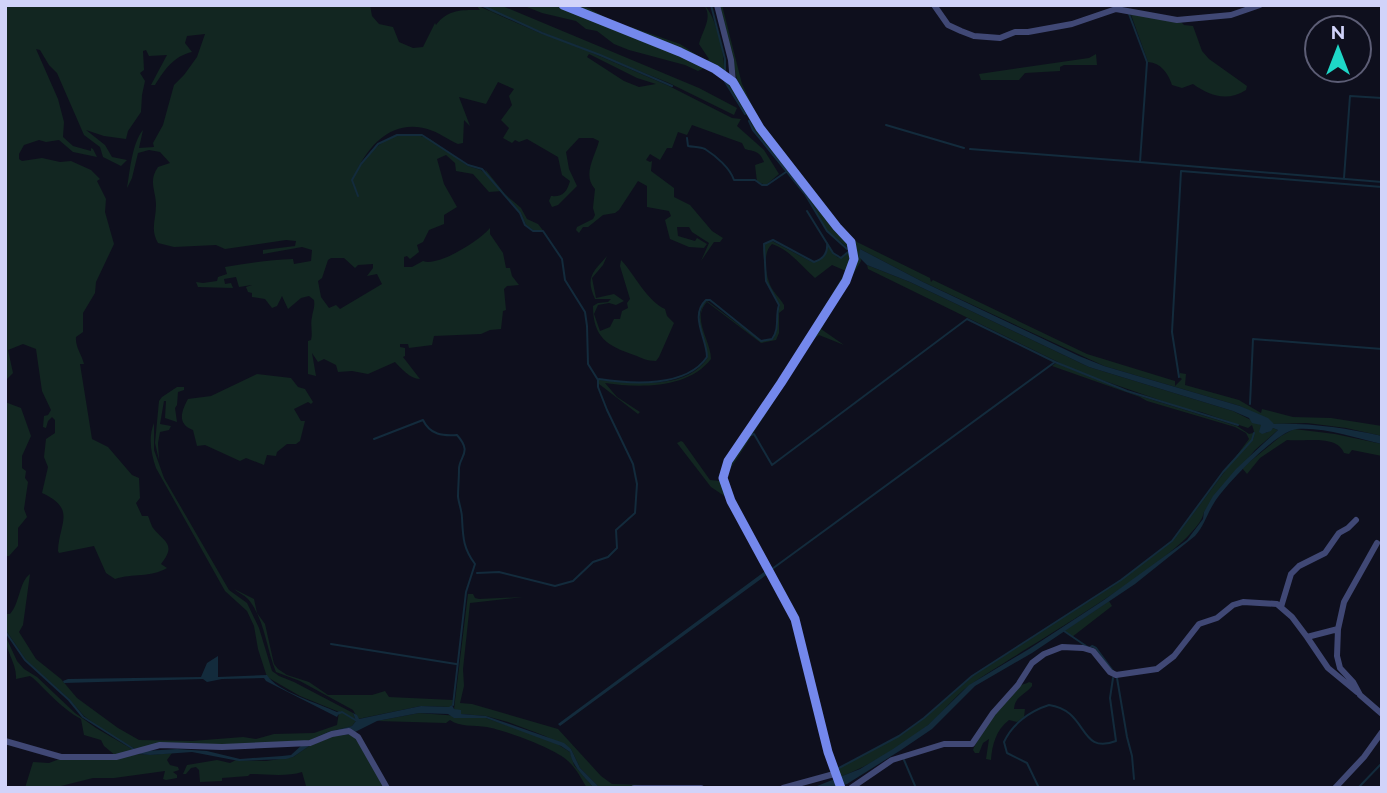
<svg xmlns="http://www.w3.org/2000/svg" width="1387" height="793" font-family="Raleway,sans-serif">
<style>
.green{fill:#122621;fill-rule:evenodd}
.water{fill:#132b3c}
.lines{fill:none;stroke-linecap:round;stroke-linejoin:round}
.stream{stroke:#132b3c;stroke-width:2}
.street{stroke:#404875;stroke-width:6}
.secondary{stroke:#7488ec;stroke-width:9}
</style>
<rect width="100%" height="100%" fill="#0e0f1d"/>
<path class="green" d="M5,5H370L372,16L379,24L393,27L399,42L413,48L423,47L435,23L436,25C448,9 462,10 480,10L476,5L542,34L554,37L490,11L482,5H500L699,88L737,108L734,115L669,83L560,39L669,86L732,118L741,119L737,126L764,150L779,174L766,185L757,182L755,165L764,162C759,150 755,152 745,149L742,143L692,125L687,135L678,132L672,148H667L660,160L650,154L646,160L650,162L652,161L651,171L674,188V197L690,205L712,231L723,238L720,242H714L701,261L709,243L692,232L689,227H677L678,236L695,241L697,238L707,244L704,248L689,247L670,239L665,220L671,216L669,211L647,207V186L638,181L619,210L615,213L603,215L588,227H583L579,233L576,230L577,227L593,219L595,215L593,208L595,189C582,175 595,157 599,141L593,138H579L566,152L569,169L577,186L558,205L552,207L549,201L551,196C563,197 567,192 570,181L562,175L558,157L527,139L519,142L515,140L512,143L503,138L509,128L501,120L512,105L509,96L514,89L498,82L486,104L459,97L470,126L464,120L463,143L458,144C449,140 441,134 433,131C397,117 372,140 357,170L371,151L387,139L397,135L415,134L430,139L468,166L481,170L487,175L485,169L505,194L521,208L527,219L538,224L549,238L543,231L533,230L526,225L521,213L502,191L489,192L473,174L456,171L455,163L446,155L437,159L444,184L457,207L444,215V224L429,230L423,242L417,245L419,252L410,259L407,256L404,257V267H412L423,261C438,267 479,241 490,228V234L503,253L506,268H510L512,276L519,285L507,286L504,289L506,310L503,311L501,329L490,330L481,334L434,336L432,345L409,348L408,344H400V347L405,348V356L403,357L420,379C410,379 401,368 395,362L368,374L352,371L338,372L336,365L324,359L318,362L312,353L316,376L308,374V341L311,340C313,333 310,324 312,317C313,310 315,308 314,300L309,296L301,298L288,309L282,296L277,306L272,308L265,299L252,297V293L248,292L246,287L252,285L239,287L236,277L224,279L225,284L231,283L233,288L198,287L196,282L203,283L217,281L218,277L227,274L225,267C247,263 270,260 293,259L294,264L311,261L312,250L302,247L263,254V250L295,246L296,241L286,240L225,249L216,245L174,247L158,243C150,229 156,220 156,205C156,191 148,181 158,167L170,163L160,152L149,150L138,153L132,178L127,188C130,171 132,143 143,130L139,148L154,147L153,143L163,125L174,85L184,75L197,57L205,34L187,36L185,43L192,52C174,56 165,69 155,85H151L167,55L149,56L146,50L143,51L144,70L140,73L145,81L142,95L141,112L128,131L126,139L104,136L86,130L105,145L112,157L127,160L121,166L103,157L100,147L84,135L57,73L49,65L40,50L36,49L58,99L64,122L63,137L73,146L91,151V148L93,149L97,157L73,152L59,140L46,142L39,140L24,145L19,154V159L22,161L42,158L60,162L71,161L91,170L100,179L97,181L106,199L105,212L114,244L96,282L95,293L83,313V332L76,337C75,347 82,355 84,364H80L92,439L108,447L132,475L139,478L140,498L136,503L142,516H148C149,518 152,527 153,528C164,542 177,544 161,564L167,568C150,578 133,573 115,579L106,573L94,546L59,553L58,551C59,523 77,509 42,493L48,467L44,457L46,439L55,433V420L52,417L48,421L46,428L43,427L44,416L48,415L51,410L42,391L36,349L23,344L8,350L13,373L5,381ZM589,54L637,78L656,84L639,87L624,81L587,57ZM331,258H344L355,268L358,265L373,264V268L367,276L377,274L382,284L340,309L336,305L329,308L321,297L318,281L322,278L328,260Z
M522,5H560L681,53L723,79L704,68L698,71L685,65L629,50L614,44L597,31L586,29L576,21L542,13Z
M569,5H581L590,9L627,29L631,27L680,44L706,61L709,59L699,44C703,29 713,18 704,5C716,15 726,58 724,74Z
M720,5H722L742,84L758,118L844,229L857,242L930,278L931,282L933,280L1087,354L1175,381V386L1182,379L1179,377L1180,373L1186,374L1185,385L1239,400L1261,413L1262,409L1293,417L1331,418L1382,426V436L1346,428L1307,423L1274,424L1240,406L1104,366L923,282L860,249L861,261L821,329L844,345L819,335L814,339L727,474L729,490L772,567L728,489L725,473L857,260V249L762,127L738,84Z
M1130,12L1180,21L1184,25L1193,26L1202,51L1209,59L1247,86L1246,90C1227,102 1210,96 1193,84L1182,88L1172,85C1168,73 1161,63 1148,62Z
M1096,54L1097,65H1064L1060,67V71L1025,73L1019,80H981L979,74L1089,58Z
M726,79L849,243L851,250L827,231L805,194L753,129L751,122L726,83Z
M772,241L812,262L824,257L828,244L837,257L841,258L847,253L852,252C850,276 834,295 822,315C792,366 758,413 726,462C720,477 722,485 729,499L711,487L677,443L681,441L683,442L710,480L720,481L721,470L725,461L795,355L846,271L832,265L815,278C800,265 790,250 772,244C763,252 765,271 769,282C771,290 780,298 784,305V309L779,313V333L776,340L761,343L707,302C691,319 711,340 711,359C688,389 639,388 605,383L617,397L640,412L638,414L599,384V380C632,382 686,392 708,357L699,322L702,305L707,301L761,341L773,339C780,329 776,316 780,305L766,281L763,250L764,244Z
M607,256L603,265L592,278L596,298L614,294L624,301L616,305L609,303L598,305L594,314L600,331L610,327L614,319H620L622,311L628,308L627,303L630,299L620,266L621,260C636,276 646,300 665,309L667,316L674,323L659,357L656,361C647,361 642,358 634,355C608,346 593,338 593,306L598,303L608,302L611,299H595C585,277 593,272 607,256Z
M867,265L910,282L1089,367L1233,411L1261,425V428L1266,433L1273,428L1278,430L1255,450L1204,512C1198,552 1010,656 970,685C954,696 943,713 927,726C901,746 871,765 840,777L835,770L900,736L925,718L973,676L1113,586L1172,542L1249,439L1246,433L1235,427L1147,401L1140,397L1052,366L1056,363L1127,392L1237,426L1249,434L1253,433V439C1256,433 1253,429 1252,425L1248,428L1201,412L1185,409L1076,371L868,269Z
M257,374L291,378L298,387L305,389L313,402L311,404L308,402L294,409L301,421H305L300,441L296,444H287L277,452L276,456L267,455L264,465L246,458L240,461L205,445L197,446L193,430C177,424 181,412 188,399L211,396Z
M177,387H184V390L178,392L177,405L175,408L177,422L165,418L166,401H164L160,424L171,426L169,430L160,432L158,443L159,460L155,443L159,401L162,397Z
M5,402L21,408L31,436L22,456V468L26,471L25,478L28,482L24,509L27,517L18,528V546L9,556H5Z
M154,423V450L164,478L229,590L247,603L259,628L272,671L279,676L294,682L353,713L356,721L352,726L328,732L309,741L222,746L159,744L139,751L107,733L84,716L69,699L26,660L5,629V614H10C20,603 19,582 30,574L23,625L19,632L36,659L61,679L77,698L118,728L139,740L192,741L243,737L256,739L274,734L314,733L337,725L339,712L300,696L267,677L258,649L254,626L247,611L225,591L156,468C151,453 148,438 154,423Z
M1294,429L1335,434L1382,444V456L1352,450L1349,454L1344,453C1337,434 1304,442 1287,440L1260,458L1247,474L1242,468L1281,436Z
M234,589L254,599L257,613L265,624L274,664L278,669L287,675L309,682L328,695H372L385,691L389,697L453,700L452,705L450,707L421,706L358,719L353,710L300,681L276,672C266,648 265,619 248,599C244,595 239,593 234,589Z
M468,594H473L475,598L479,599L524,597L470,603L463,669L464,686L460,703L472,704L558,729L601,776L612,784L740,788L663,786L600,788L580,768L571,749L545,736L508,722L486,716L461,714L454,709Z
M1109,601L1112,606L1072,637L1064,631Z
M5,635L17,661L24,669L37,677L75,713L96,728L137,752L116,756L104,746L101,740L84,735L81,719C62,709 48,692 33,678L30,676L16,679C17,663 5,651 5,635Z
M1029,682L1032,683V686C1025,695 1015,696 1014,709H1025L1024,717L1017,722L1009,720C996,730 992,745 991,760L986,759L989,739L983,743L979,753H975L973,750C978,737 1008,693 1019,686C1022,684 1026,684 1029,682Z
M419,713L486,718L554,742L570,752L574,765L594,788H587C581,778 576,768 568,761C556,749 504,730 487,727C474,725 459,727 450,720L446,723L377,721Z
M351,734L358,738L386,788H311L306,786L302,772C287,777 265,774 250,774L248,776L222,778V781L200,782L199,770L196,767L191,768L186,774H183L187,765L217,760L230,763L236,760L266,761L293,757L312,744L334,736Z
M172,753L167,760L170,765L178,767L179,770L173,772L177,775V778L166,780L163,779L165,771L114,778H93L53,788H25L33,762L49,763L62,758H118L139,754L150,755Z"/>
<path class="water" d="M860,249L923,282L1079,356L1104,366L1240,406L1268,418L1274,424C1311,423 1345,428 1382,436V444C1355,438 1324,427 1297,429C1276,431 1225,485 1214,503C1207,514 1204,526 1195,536L1135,584L1032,653L975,686L932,729L901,750L847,784L832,788H812L860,769L893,749L928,725L969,685L1029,649L1104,600L1187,540L1203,519L1204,512L1213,496L1236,469L1278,430L1273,428L1271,431L1262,434L1259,432L1261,425L1252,423L1249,418L1233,411L1089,367L910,282L867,265L859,257Z
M768,569L769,573L560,726L558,724Z
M218,656V677L267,675C276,691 320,704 337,712L340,711L337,717L266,681L264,678L222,679L207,682L203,679L64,683L63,681L68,679L201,677L207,663Z
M452,705L454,709L461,710V714L486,716L564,743L571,749L580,768L600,788H594C585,777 572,767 570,752L561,746L486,718H454L448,714L419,713L377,721L351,734L334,736L312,744L293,757L286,759L239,761L192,752L150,755L139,754L144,751L177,749L207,751L240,759L282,756L291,755L303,744L328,732L352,726L356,721L353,713L357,715L359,719L421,706L449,707Z"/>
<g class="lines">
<path class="stream" d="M481,5L542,33L600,55L672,86
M711,5L725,59V72
M1129,14L1147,62L1140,162L1382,182
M724,80L745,114
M749,121L753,130L805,194L827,231L847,249
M886,125L964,148
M687,138L688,146C693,147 701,147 705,149C716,156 730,168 734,180H755L762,185H767L786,172
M970,149L1140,162
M1344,178L1350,96L1382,98
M358,196L352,180L361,164L378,144L397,135H422L468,165L482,169L520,213L525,225L533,231H543L562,259L565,280L585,312L587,326L588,364L598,380V387L607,410L633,464L637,484L635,513L616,530L617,548L608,557L593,562L573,581L555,586L499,572L477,573
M807,211L833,253L841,258L848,252
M1179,377L1172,332L1181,171L1382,187
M599,379C631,384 686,388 707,357C707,338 689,316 706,300H710L761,341L772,339C780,329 775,317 779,305L766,281L764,244L773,240L814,262C824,259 828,253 827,243
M1250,404L1253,339L1382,349
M751,435L754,434L772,465L967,319L1055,362
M374,439L423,420C430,435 443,436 457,435C473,453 459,456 459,469C459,478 458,489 458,497C459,504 462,511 462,518C463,537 463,548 475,564L466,592L453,705
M772,569L1055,362L1127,391L1238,425
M5,631L25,660L69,700L83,717L135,750
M1064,631L1089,648L1092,646L1096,648L1113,671
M331,644L456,664
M1117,678L1127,737L1132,756L1134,779
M337,714L342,712L357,721
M904,760L916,788
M837,769L899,736L924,718L972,676L1121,580L1172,541L1223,472L1252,440L1254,433
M1039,788L1027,763L1007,753L1004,742C1012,724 1030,711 1049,705C1056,706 1064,709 1070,714C1087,729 1087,752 1116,741L1110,698L1113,678
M1358,788L1382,763"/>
<path class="street" d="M717,5L731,60L733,82
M934,5L948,25L961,31L974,36L1000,38L1015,32H1028L1072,24L1116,9L1177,20L1231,15L1260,5
M1281,607L1291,574L1299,566L1325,553L1339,533L1348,528L1356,520
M1338,629L1337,656L1340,668L1353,682L1360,695L1382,714
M1307,637L1328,668L1357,692
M5,741L61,757H116L160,745L222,747L310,743L332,734L349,731L358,737L387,788
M634,788H701
M783,788L834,774
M851,788L892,760L944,744H972L993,713L1018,685L1032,663L1044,654L1062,647L1083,648L1093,651L1110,672L1116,675L1157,669L1174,656L1199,624L1217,618L1233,605L1243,602L1277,604L1292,617L1307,637L1338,629L1344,602L1377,543
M1335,788L1364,757L1382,732"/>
<path class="secondary" d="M563,5L680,52L715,69L733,82L760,128L837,227L851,242L854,259L846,281L781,383L728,461L723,478L731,501L795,619L828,752L841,788"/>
</g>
<rect width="1387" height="793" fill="none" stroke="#d1d3f9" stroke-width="14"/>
<g transform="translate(1338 49)"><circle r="33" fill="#0e0f1d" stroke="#5c5d75" stroke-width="2"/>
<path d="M0-5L12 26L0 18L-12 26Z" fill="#1ed7c7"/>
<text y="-10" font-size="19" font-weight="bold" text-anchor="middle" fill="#d1d3f9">N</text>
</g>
</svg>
